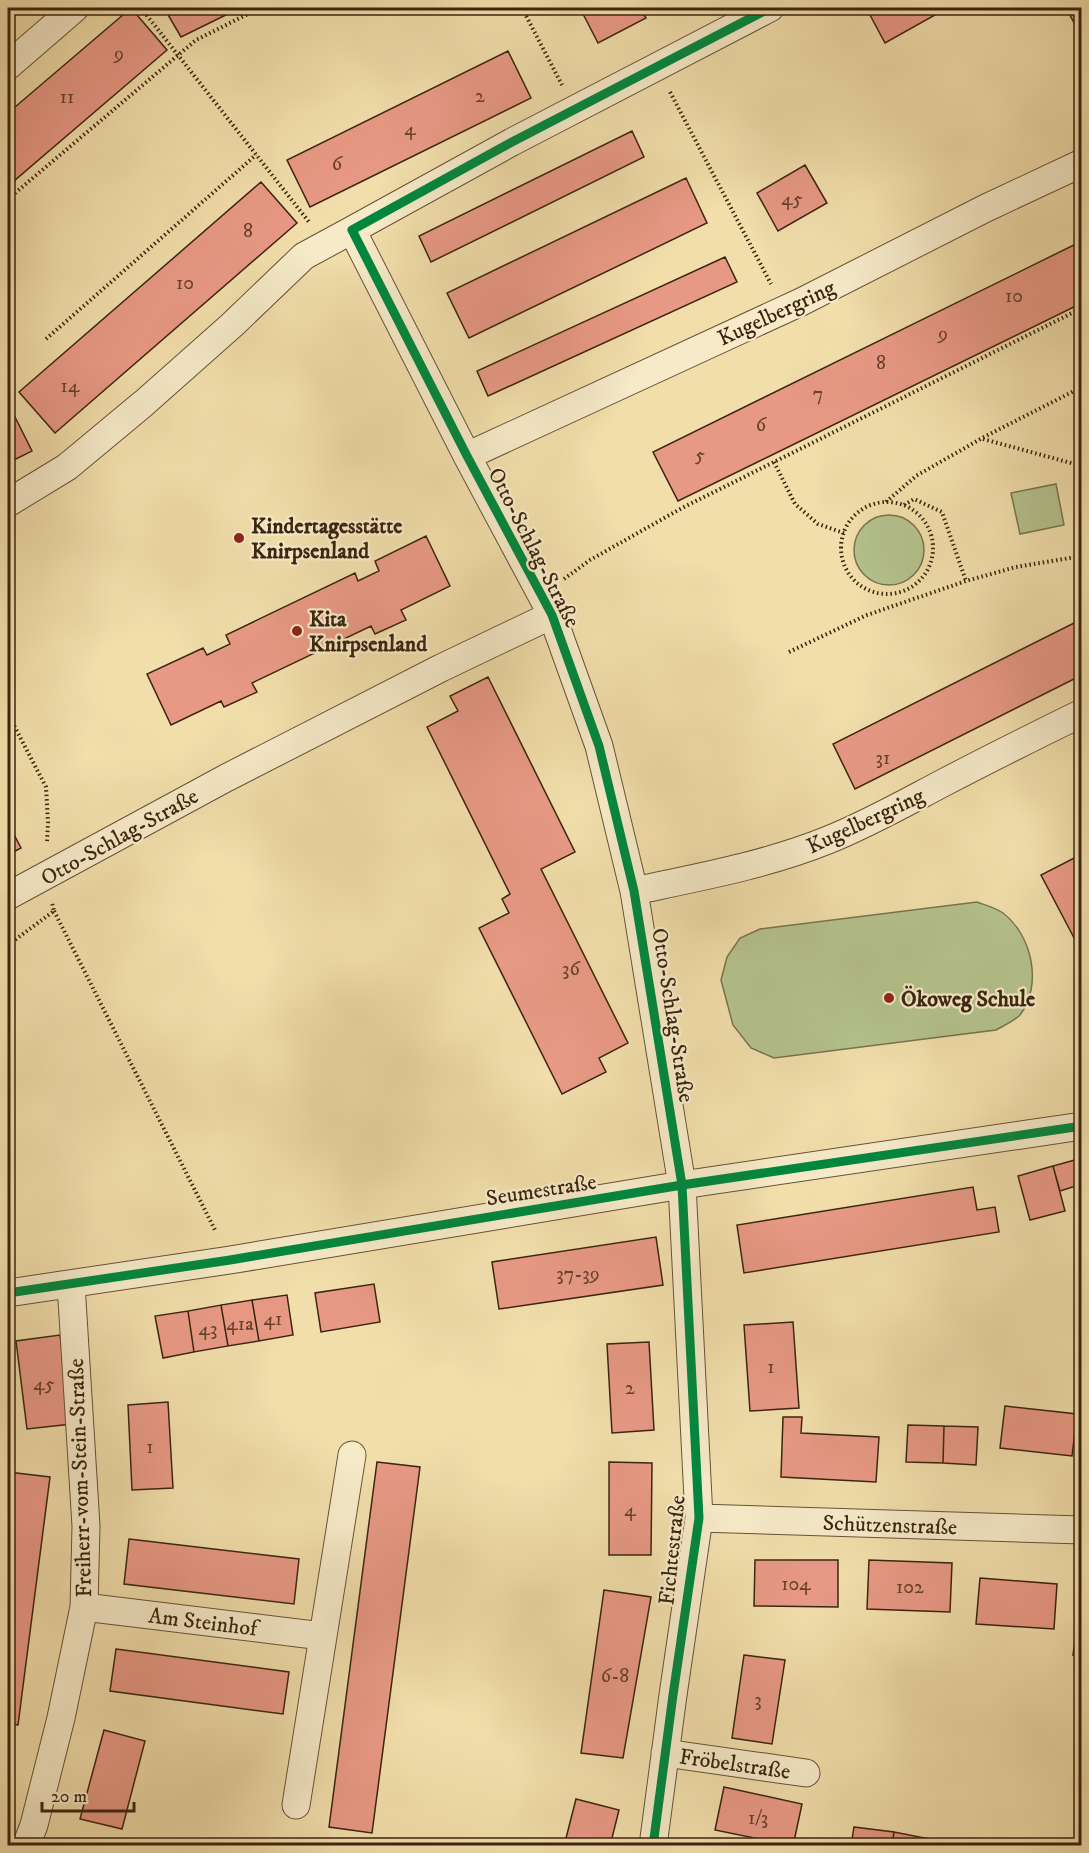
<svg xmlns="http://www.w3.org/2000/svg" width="1089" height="1853" font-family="'IM FELL DW Pica',serif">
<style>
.green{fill:#b4c28d;stroke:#78734e;stroke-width:1.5}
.building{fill:#e89985;stroke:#3b240f;stroke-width:1.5}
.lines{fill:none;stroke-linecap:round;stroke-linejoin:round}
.street-casing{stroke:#685236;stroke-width:29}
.path{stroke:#3b240f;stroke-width:4;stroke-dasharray:1.5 3;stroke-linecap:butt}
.street{stroke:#f6eac8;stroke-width:27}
.cycleway-casing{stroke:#f6eac8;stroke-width:13}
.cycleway{stroke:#00873e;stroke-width:9}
.poi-dot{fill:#8f2418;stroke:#f6eac8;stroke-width:2}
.labels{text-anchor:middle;stroke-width:4.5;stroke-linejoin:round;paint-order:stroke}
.number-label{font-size:20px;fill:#66412c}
.street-label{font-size:22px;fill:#3b240f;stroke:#f6eac8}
.poi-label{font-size:22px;font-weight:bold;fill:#3b240f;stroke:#f6eac8;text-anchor:start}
</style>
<rect width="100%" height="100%" fill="#f1deab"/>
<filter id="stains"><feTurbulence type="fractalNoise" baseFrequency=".00333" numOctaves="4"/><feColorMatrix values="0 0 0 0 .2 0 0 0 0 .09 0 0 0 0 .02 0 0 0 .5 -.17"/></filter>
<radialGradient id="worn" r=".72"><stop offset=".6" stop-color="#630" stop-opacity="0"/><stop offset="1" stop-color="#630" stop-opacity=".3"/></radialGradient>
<path class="green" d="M1056,484L1064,525L1020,534L1011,493Z
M854 550a35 35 0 1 1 70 0a35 35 0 1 1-70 0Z
M977,902C985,905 996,908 1003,913C1032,935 1043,985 1020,1015C1014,1021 1003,1026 996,1030L774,1058L751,1048L733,1025L721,980L727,957L740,938L760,929Z"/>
<path class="building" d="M131,8L167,50L8,186V113Z
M164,8H240L181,37Z
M580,8H640L646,18L598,43Z
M879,8H931L935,15L885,43L869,13Z
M1066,8H1082V28L1078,30Z
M508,51L531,98L310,207L287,160Z
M632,131L644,157L431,262L419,236Z
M805,165L827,203L778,231L757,193Z
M686,178L707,223L469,338L447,293Z
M261,182L297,223L55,433L19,392Z
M1082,241V303L678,501L653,452Z
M725,257L737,282L488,396L477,371Z
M8,403L32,451L8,463Z
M426,536L450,586L401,610L406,620L375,634L371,626L252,683L257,692L224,707L221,701L171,725L147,674L203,648L207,655L230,644L226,635L355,573L358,581L379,571L375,561Z
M1082,619V675L855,789L833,744Z
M488,677L575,852L541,869L628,1043L599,1058L606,1072L562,1094L479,928L509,913L502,899L510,894L427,727L458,711L450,696Z
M8,823L21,848L8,855Z
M1082,854V953L1041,875Z
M1075,1160L1082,1184L1060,1191L1053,1166Z
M1053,1166L1065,1211L1030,1220L1018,1176Z
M973,1187L977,1210L995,1207L999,1232L744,1273L737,1225Z
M1082,1198V1222H1080L1076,1199Z
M656,1237L663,1285L499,1309L492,1262Z
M374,1284L380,1322L321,1332L315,1293Z
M287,1295L293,1335L259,1341L252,1300Z
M252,1300L259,1341L228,1346L221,1305Z
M221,1305L228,1346L194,1352L188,1311Z
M188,1311L194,1352L163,1358L155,1316Z
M793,1322L799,1408L750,1411L744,1325Z
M60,1335L72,1424L27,1429L16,1341Z
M649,1342L654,1430L612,1433L607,1344Z
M168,1402L173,1488L132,1490L128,1405Z
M1005,1406L1077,1414L1072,1456L1000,1448Z
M783,1417H802L801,1433L879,1437L876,1482L781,1477Z
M908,1425L944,1426L943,1463L906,1462Z
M944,1426L978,1427L976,1465L943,1463Z
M377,1462L420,1467L372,1833L329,1827Z
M609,1462L652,1463L651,1555H609Z
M8,1472L50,1477L18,1725L8,1724Z
M129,1539L299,1559L294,1604L124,1584Z
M755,1560H838V1607L754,1606Z
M869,1560L952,1563L950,1612L867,1609Z
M980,1578L1057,1584L1054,1629L976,1624Z
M604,1590L651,1597L623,1758L581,1753Z
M1079,1610H1082V1656L1073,1655Z
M116,1649L289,1672L283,1714L110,1691Z
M744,1655L785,1660L772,1744L732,1738Z
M104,1730L145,1741L122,1829L80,1819Z
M724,1787L802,1804L793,1846L715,1830Z
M576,1799L619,1810L610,1846H564Z
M854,1827L894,1832L892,1846H851Z
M894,1832L935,1840L934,1846H892Z"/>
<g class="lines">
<defs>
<path id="street" d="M8,66L75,8
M467,456L801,302L986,208L1082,163
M8,503L67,467L144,403L232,325L304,256L352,230
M634,891C700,877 766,865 828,840C868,824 905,803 943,783C989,759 1035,736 1082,713
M8,896L226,778L441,668L552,615
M8,1293L230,1260L682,1185L1082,1126
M699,1518L1082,1530
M84,1607L322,1636
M665,1753L806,1773
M296,1805L352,1455
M26,1846L34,1825L61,1718L84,1607L86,1526L71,1284
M653,1846L673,1695L699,1518L682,1185L634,891L599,746L552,615L467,456L352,230L512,142L770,8"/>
</defs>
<use href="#street" class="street-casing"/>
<path class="path" d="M141,8L309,222
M522,8L562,85
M670,92L771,284
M8,199L196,40L260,8
M46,339L256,155
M983,439L1082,466
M774,462L795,504L818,524L844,533
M886,502L916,476L982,438L1082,387
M841 548a46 46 0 1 1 92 0a46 46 0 1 1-92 0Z
M904,505L914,499L942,512L966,581
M564,579L590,560L682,508L1082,308
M789,652L867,615L966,581L1016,567L1082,556
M8,714L46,787L48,823L47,842
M54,911L216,1232
M8,945L54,911L52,903"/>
<use href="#street" class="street"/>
<defs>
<path id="cycleway" d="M8,1293L230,1260L682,1185L1082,1126
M653,1846L673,1695L699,1518L682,1185L634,891L599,746L552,615L467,456L352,230L512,142L770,8"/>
</defs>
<use href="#cycleway" class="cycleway-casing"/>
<use href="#cycleway" class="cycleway"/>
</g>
<g class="poi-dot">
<circle cx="239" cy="538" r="6"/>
<circle cx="297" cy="631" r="6"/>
<circle cx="889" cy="998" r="6"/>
</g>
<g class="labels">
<g class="number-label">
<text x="119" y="60">9</text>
<text x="480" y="102">2</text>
<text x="67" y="103">11</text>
<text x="410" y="135">4</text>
<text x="337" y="170">6</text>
<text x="792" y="205">45</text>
<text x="248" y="237">8</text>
<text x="185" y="289">10</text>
<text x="1014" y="302">10</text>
<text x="943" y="340">9</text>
<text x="881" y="369">8</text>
<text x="70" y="392">14</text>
<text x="818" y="400">7</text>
<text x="761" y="431">6</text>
<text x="700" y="461">5</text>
<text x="883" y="764">31</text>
<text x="571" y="975">36</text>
<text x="578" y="1280">37-39</text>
<text x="273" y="1325">41</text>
<text x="240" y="1330">41a</text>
<text x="208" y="1335">43</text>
<text x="771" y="1373">1</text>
<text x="44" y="1390">45</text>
<text x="630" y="1394">2</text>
<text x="150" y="1453">1</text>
<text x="630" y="1516">4</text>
<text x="796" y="1590">104</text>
<text x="910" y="1593">102</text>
<text x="615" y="1682">6-8</text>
<text x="758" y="1706">3</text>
<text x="758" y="1824">1/3</text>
</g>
<g class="street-label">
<text transform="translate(776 312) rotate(-25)" y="8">Kugelbergring</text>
<text transform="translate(535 547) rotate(63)" y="8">Otto-Schlag-Straße</text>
<text transform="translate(865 820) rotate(-25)" y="8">Kugelbergring</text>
<text transform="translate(119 836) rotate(-29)" y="8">Otto-Schlag-Straße</text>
<text transform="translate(674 1015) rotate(81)" y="8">Otto-Schlag-Straße</text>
<text transform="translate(541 1189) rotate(-9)" y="8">Seumestraße</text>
<text transform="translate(79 1478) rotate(-92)" y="8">Freiherr-vom-Stein-Straße</text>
<text transform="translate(890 1524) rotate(2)" y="8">Schützenstraße</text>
<text transform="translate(671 1550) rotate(-84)" y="8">Fichtestraße</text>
<text transform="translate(203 1621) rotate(7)" y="8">Am Steinhof</text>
<text transform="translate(735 1763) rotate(8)" y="8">Fröbelstraße</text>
</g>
<g class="poi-label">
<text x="251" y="533">Kindertagesstätte<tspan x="251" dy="25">Knirpsenland</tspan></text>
<text x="309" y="626">Kita<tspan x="309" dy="25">Knirpsenland</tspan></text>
<text x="901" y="1006">Ökoweg Schule</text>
</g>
</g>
<rect width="1089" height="1853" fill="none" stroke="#f1deab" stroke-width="30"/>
<rect x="9" y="9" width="1071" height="1835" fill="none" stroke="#3b240f" stroke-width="3"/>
<rect x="15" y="15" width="1059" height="1823" fill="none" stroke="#3b240f" stroke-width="1.5"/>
<path d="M42 1802v9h92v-9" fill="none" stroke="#3b240f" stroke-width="3"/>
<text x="51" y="1802" font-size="18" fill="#3b240f" stroke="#f6eac8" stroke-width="4.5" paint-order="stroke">20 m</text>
<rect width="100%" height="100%" filter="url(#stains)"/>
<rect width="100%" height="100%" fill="url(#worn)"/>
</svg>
